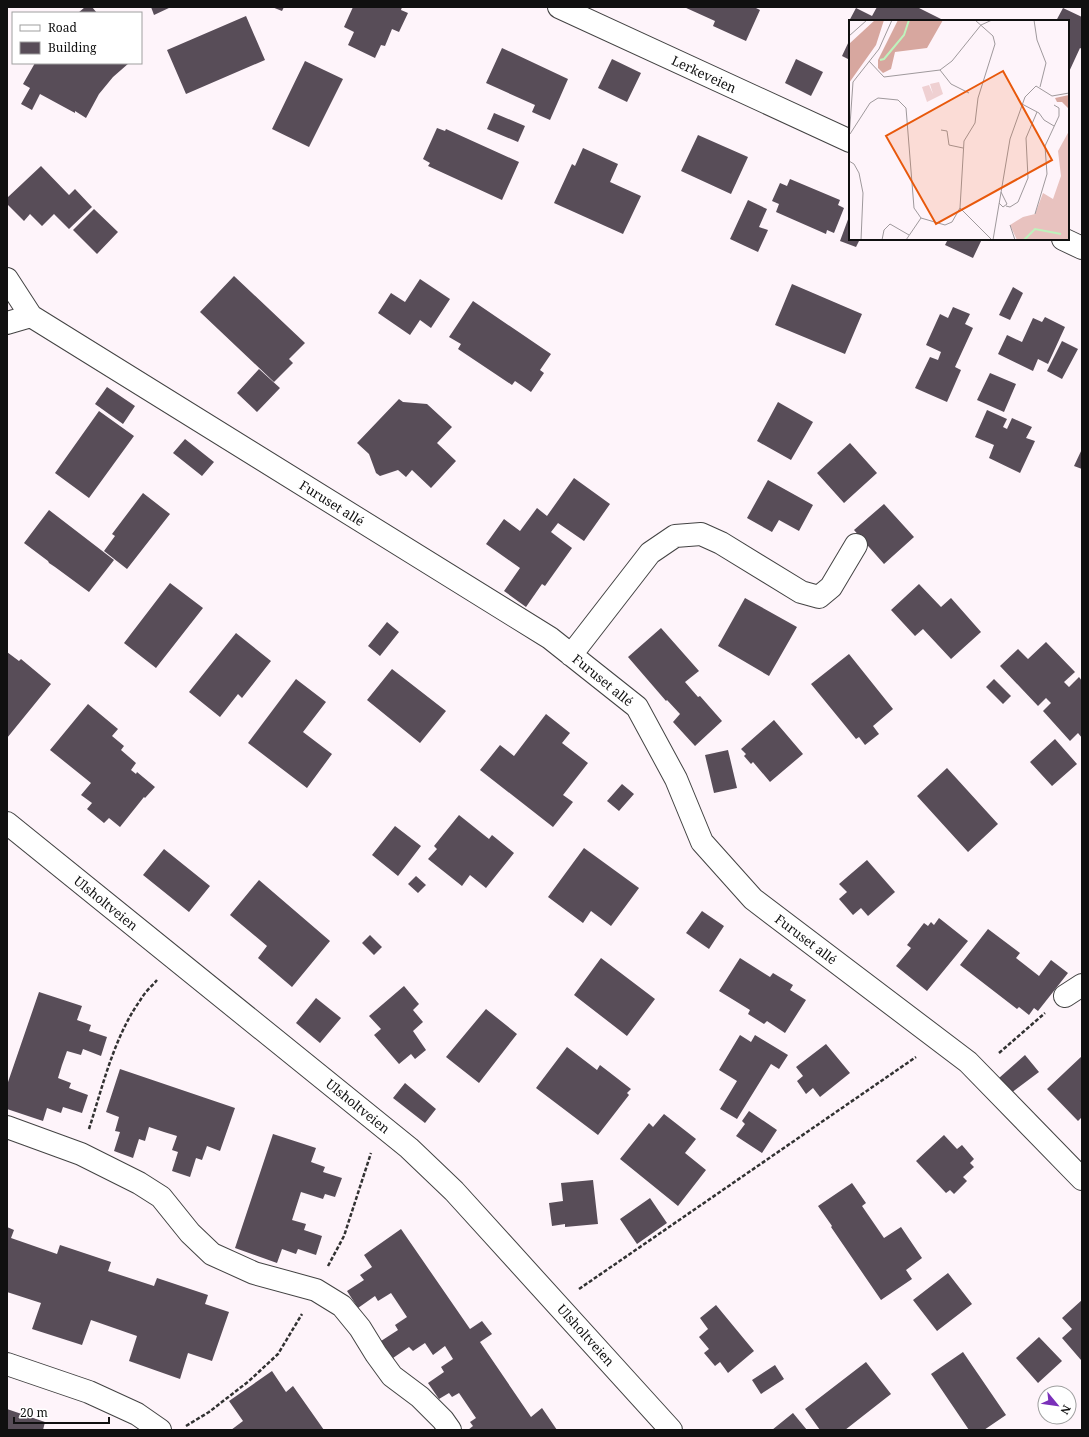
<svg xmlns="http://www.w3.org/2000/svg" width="1089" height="1437" font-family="'Noto Serif',serif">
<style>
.building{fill:#584d58}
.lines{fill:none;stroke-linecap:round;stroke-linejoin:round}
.minor-casing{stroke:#434343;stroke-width:24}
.path{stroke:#323232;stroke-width:2.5;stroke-dasharray:4 2;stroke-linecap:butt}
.minor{stroke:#fff;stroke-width:22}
.labels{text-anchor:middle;stroke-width:4;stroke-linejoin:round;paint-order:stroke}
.street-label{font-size:13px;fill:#101010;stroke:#fff}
.inset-river{fill:none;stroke:#bef3bc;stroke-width:2}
.inset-road{fill:none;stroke:#9f999c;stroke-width:1}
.view{fill:#e8590c;fill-opacity:0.15;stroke:#e8590c;stroke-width:2}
.inset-edge{fill:none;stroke:#101010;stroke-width:2}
</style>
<rect width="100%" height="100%" fill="#fef4fa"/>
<path class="building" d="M85,7H92L97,13H78Z
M151,7H171L154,15Z
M272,7H284L282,11Z
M353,7H402L401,10L408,13L399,32L392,29L385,46L381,45L375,58L348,45L354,32L344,27Z
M684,7H754L760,10L746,41L713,26L715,21Z
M877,7H917L941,19L940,21H850V24L848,23L856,8L872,16Z
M1063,8L1082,17V49L1080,48L1068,74V21H1056Z
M246,16L265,60L186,94L167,50Z
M850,39V60L842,56Z
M502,48L568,79L550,120L532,112L535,105L486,83Z
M612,59L641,73L627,102L598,88Z
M796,59L823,72L811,96L785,83Z
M305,61L343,79L309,147L272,129Z
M35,63H129L113,77L99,94L86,118L75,111V113L40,94L32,110L21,104L30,88L23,84Z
M494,113L525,126L518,142L487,129Z
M437,128L445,131L446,129L519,162L502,200L428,166L430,163L423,159Z
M698,135L748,157L731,194L681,171Z
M583,148L618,164L610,182L641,196L623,234L554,203L572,164L575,166Z
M41,166L69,195L75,189L92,207L69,229L54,214L42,226L30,214L24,221L7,204V198Z
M790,179L840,200L838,205L844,208L834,233L827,230L826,234L776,212L779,204L772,201L780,183L787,186Z
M748,200L767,209L759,227L768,230L758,252L730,239Z
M94,209L118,232L97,254L73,230Z
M850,214V239H860L856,247L840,241Z
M948,239H982L973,258L945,245Z
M234,276L305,343L289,359L293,363L274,382L200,312Z
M420,279L450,299L431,328L420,320L410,335L378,313L391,293L405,302Z
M792,284L862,314L845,354L775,325Z
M1013,287L1023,293L1010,320L999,315Z
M473,301L551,354L540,370L544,373L531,392L515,381L512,385L458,349L461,344L449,337Z
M953,307L970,314L965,324L973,328L955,367L961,370L947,402L915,388L930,357L938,360L941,352L926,345L940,314L948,318Z
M1045,317L1065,327L1048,364L1038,359L1033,371L998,354L1007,335L1022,342L1033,318L1042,322Z
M1062,341L1078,349L1062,379L1047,371Z
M259,369L280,388L257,412L237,393Z
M990,373L1016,384L1004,412L977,400Z
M107,387L135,406L123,424L95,404Z
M399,399L403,402L427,404L452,427L437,443L456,461L431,488L412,470L406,477L398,470L380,476L376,473L369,454L357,443Z
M778,402L813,422L791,460L757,441Z
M987,410L1007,419L1003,427L1007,429L1012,418L1032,427L1026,438L1035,441L1020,473L989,458L994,445L975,437Z
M99,411L134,436L89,498L55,473Z
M185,439L214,462L202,476L173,453Z
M850,443L877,473L844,503L817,473Z
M1082,449V469L1074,466Z
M574,478L610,504L584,541L558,523L551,532L572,548L545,586L542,584L526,607L504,591L520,568L486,544L504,519L520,531L537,508L547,516Z
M768,480L813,505L799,531L779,520L772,532L747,518Z
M143,493L170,514L127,569L104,551L115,536L112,534Z
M884,504L914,537L884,564L854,530Z
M49,510L114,560L89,592L55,567L49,563L48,561L24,543Z
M170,583L203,608L156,668L124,643Z
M919,584L941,607L951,598L981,632L951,659L923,629L915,636L891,610Z
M745,598L797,627L769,676L718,646Z
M387,622L399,632L380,656L368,646Z
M661,628L699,671L685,682L698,697L700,696L722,721L695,746L673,722L680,714L667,700L666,701L628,657Z
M236,633L271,661L242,698L238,694L220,717L189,692Z
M1046,642L1075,672L1064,682L1069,687L1079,677L1082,681V738L1078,733L1070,741L1043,711L1051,703L1046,698L1038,706L1000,666L1018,649L1028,659Z
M7,652L19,661L21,659L51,684L7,738Z
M849,654L893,709L873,726L879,734L865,745L859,737L856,739L811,684Z
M392,669L446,711L420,743L367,700Z
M296,679L326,702L303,732L332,754L307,788L248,743Z
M994,679L1011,696L1003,704L986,687Z
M88,704L118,729L112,736L124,746L121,750L136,763L131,770L136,774L137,772L155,787L145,798L144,797L120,827L109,818L104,823L87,809L92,803L81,795L91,783L50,750Z
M546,714L570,733L562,743L588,763L563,795L573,802L553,827L480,770L500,745L514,756Z
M774,720L803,754L770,782L753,762L751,764L744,756L746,754L741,749Z
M1055,739L1077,764L1052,786L1030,762Z
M728,750L737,788L714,793L705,755Z
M947,768L998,824L968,852L917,796Z
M622,784L634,794L619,811L607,801Z
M459,815L489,839L492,835L514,853L486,888L470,875L462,886L428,859L437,849L434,846Z
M395,826L421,846L398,876L372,855Z
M584,848L639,888L611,926L591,911L583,923L548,897Z
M164,849L210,886L189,912L143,875Z
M867,860L895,892L868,916L861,908L853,915L839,899L847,892L839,884Z
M416,876L426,885L418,893L408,884Z
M259,880L330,941L292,987L258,958L267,946L230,915Z
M702,911L724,926L709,949L686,933Z
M939,918L968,941L927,991L896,966L911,948L907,945L924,923L928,926L931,922L934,925Z
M988,929L1020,953L1016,958L1039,976L1051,960L1068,973L1038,1011L1034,1008L1029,1015L1019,1007L1017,1009L960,965Z
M370,935L382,947L374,955L362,943Z
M601,958L655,999L627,1036L574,995Z
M740,958L770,977L773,973L793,985L790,990L806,1000L785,1033L767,1021L764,1024L748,1014L750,1010L719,991Z
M404,986L419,1004L413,1010L423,1022L413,1031L426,1050L415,1059L411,1054L399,1064L374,1035L381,1029L369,1016Z
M39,992L82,1006L77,1020L91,1025L89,1031L107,1037L101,1056L83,1049L81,1055L67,1051L62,1065L58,1078L71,1083L69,1088L88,1095L82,1113L63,1107L61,1113L47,1108L43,1121L7,1109V1085Z
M316,998L341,1018L320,1043L296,1023Z
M486,1009L517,1034L479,1083L446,1057Z
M740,1035L751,1042L755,1035L788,1055L779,1069L771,1064L737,1119L720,1109L737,1081L719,1070Z
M826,1044L850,1073L820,1097L813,1088L806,1094L797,1081L803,1076L796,1067Z
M567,1047L597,1070L600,1065L631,1089L627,1093L629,1095L598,1135L536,1088Z
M1025,1055L1039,1072L1011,1093L999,1078Z
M1082,1056V1117L1078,1121L1047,1089Z
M120,1069L235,1108L220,1151L207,1146L202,1160L196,1158L190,1177L172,1171L178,1152L172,1150L177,1136L164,1132L149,1127L145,1141L139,1139L133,1158L114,1151L120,1132L115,1131L119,1117L106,1112Z
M405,1083L436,1109L425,1123L393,1098Z
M749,1111L777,1130L762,1153L736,1136L745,1124L742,1121Z
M664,1114L696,1139L685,1153L706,1170L678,1206L620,1159L649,1123L653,1127Z
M273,1134L316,1148L311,1162L325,1167L323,1172L342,1178L335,1197L325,1194L323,1199L301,1192L292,1220L306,1224L304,1230L322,1236L316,1255L298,1249L296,1254L282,1249L277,1263L235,1248Z
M944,1135L957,1149L962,1145L974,1159L970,1163L974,1167L963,1177L967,1181L954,1194L950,1190L946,1193L916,1161Z
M593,1180L598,1224L565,1227V1224L552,1226L549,1203L563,1201L561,1183Z
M852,1183L866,1203L862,1206L884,1238L901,1227L922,1258L906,1270L912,1279L881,1300L831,1227L832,1226L818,1206Z
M650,1198L667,1223L637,1244L620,1219Z
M7,1227L14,1230L11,1238L57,1254L60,1245L111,1262L108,1271L154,1286L157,1278L208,1295L205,1304L229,1312L212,1361L188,1353L180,1379L129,1361L137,1336L91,1320L82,1345L32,1329L41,1303L7,1292Z
M401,1229L470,1329L482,1321L492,1334L480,1342L531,1417L542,1408L557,1430H468L473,1426L470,1422L476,1418L459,1393L452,1397L449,1393L439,1399L428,1383L444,1372L441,1367L453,1359L445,1346L433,1355L425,1343L413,1351L409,1347L393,1358L381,1341L398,1330L395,1325L407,1317L391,1293L378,1301L375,1296L358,1308L347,1291L364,1280L360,1275L372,1267L364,1255Z
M948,1273L972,1304L937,1331L913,1300Z
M1082,1300V1358L1081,1360L1062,1338L1072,1329L1062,1318Z
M716,1305L754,1351L728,1373L720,1362L715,1366L704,1353L709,1349L699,1337L708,1329L700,1318Z
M1039,1337L1062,1361L1038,1383L1016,1358Z
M963,1352L1006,1415L984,1430H969L931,1374Z
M866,1362L891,1394L845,1430H820L805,1409Z
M775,1365L784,1379L761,1394L752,1380Z
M272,1371L286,1392L293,1386L324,1430H231L243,1421L229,1401Z
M7,1409L45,1422L43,1430H7Z
M793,1413L807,1430H772Z"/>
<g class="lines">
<defs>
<path id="minor" d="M559,7L850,141
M1063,239L1082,248
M7,279L31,316
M7,323L31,316L550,638L637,707L676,779L702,842L753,899L968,1062L1082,1179
M571,655L650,553L675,536L701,534L721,543L801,592L819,597L831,587L856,545
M7,823L409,1148L454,1191L671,1430
M1065,996L1082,985
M7,1127L81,1154L139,1183L161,1197L190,1233L212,1254L254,1273L316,1290L342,1306L360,1328L376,1354L392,1376L420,1397L443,1420L450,1430
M7,1364L89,1392L137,1414L160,1430"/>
</defs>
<use href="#minor" class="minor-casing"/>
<path class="path" d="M999,1053L1045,1013
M89,1129C103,1085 114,1037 141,999C145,992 152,986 157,980
M328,1266L344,1236L371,1153
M579,1289L916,1057
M186,1426L209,1412L249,1381L278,1354L302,1314"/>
<use href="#minor" class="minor"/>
</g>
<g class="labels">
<g class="street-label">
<text transform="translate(704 74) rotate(25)" y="5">Lerkeveien</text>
<text transform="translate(332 503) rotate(32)" y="5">Furuset allé</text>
<text transform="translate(603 680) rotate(39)" y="5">Furuset allé</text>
<text transform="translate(106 903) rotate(39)" y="5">Ulsholtveien</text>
<text transform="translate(806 939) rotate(37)" y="5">Furuset allé</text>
<text transform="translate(358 1106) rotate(39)" y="5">Ulsholtveien</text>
<text transform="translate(586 1335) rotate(48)" y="5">Ulsholtveien</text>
</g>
</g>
<g transform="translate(849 20)">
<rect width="220" height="220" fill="#fef4fa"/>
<path d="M220,111V220H168L161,205L174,197L186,194L194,173L204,179L212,156L209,131Z" fill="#e8c2bf"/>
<path d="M26,0H35L27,25L0,63V24ZM49,0H94L78,28L46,32L42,49L34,53L29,48V40ZM220,75V89L213,82H208L206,78Z" fill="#d7a79f"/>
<path d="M90,62L94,74L78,82L73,67L80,65L84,74L81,64Z" fill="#efd0d2"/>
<path class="inset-river" d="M31,40L35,39L55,15L60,0M175,220L186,209L212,214"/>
<path class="inset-road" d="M126,0L144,16L146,24L129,78L126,103L115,121L111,188L143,220M185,0L188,20L197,43L191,67M0,16L18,0M20,41L35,57L91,50L103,41L132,5L143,0M91,50L102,64L120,73M173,84L190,93L195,100L205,106M92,110L98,111L100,125L114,128M1,114L21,83L29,78L49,80L57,88L65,188L72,198L96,205L103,202L111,188M0,119L4,62L30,29L43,0M0,141L5,144L10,153L14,173L12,220M150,183L154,187L158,184L152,172M157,186L161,187L169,182L179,158L177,118L188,92M186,194L198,154L196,126L210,96V88L205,85M161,205L166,220M33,220L35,210L41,204L60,215M57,220L72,198M144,220L161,119L176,77L187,66L203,76L220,73"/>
<path class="view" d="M154,51L203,140L87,204L37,116Z"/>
<rect width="220" height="220" class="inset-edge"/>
</g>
<rect width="1089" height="1437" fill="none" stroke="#101010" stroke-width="16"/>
<rect x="12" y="12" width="130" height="52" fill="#ffffff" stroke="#9f9f9f"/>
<rect x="20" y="25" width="20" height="6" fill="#ffffff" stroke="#9f9f9f"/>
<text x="48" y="32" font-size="12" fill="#101010">Road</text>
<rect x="20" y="42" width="20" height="12" fill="#584d58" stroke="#9f9f9f"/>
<text x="48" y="52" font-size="12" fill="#101010">Building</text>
<g transform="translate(1057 1405) rotate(119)"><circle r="19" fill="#ffffff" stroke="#9f9f9f"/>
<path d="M0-3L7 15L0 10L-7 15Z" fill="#7a30b9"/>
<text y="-6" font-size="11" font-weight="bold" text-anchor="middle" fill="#101010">N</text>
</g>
<path d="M14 1417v6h95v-6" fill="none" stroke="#101010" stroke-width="2"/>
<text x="20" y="1417" font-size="12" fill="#101010" stroke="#ffffff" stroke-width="3" paint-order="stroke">20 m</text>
</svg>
